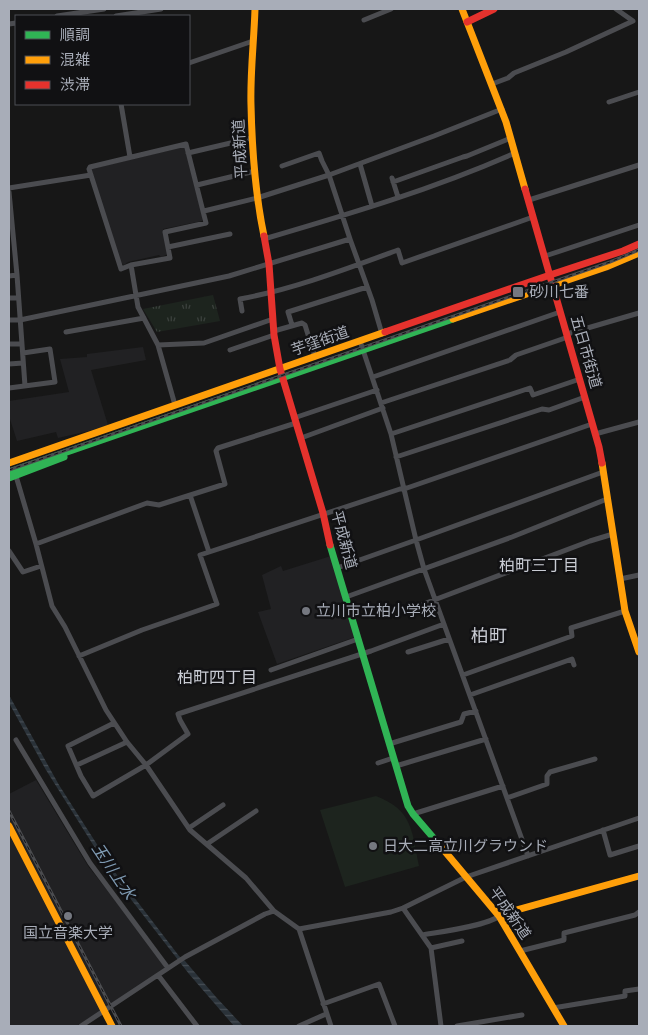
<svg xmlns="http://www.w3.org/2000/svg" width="648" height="1035" font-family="Figtree,'Noto Sans JP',sans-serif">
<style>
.built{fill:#212123}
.grass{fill:url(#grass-tufts)}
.pitch{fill:#1d241e}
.water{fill:url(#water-rules)}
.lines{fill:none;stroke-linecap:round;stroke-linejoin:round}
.street{stroke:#4b4c50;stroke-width:5}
.fast{stroke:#30b455;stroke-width:7}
.slow{stroke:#ff9f0a;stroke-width:7}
.jam{stroke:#e5322d;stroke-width:7}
.rail-casing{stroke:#4b4c4f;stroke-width:3}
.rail{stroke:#111113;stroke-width:1;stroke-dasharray:4;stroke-linecap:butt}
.poi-dot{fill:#757880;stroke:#111113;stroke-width:2}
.labels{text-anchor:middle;stroke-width:5;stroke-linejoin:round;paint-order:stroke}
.street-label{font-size:15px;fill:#a8adb8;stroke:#111113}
.poi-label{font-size:15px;fill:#a8adb8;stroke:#111113;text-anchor:start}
.neighbourhood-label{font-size:16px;fill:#c9ccd4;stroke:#111113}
.water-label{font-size:16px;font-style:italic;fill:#7f9bb3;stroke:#111113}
.quarter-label{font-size:18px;fill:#c9ccd4;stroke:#111113}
</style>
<defs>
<pattern id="grass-tufts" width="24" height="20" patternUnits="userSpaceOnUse" patternTransform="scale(1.25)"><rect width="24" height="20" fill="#1d241e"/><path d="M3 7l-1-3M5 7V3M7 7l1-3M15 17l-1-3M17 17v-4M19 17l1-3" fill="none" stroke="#3b413d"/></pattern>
<pattern id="water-rules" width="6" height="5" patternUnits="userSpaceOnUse" patternTransform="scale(1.25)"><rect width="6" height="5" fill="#2a3239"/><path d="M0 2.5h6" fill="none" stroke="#464d54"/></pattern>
</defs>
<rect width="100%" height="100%" fill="#171717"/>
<path class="built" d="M183,147L185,148L203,219L202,221L163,229L167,254L166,255L161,257L159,255L128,262L124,265L120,262L91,169Z
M143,347L146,360L91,370L108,425L89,431L58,438L56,432L17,441L9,416V401L69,392L60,359L87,357V354Z
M331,556L355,637L277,664L258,612L271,609L262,575L281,566L283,571Z
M36,780L88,866L167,966L77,1026H9V794Z"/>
<path class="grass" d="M213,295L220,321L157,332L143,309Z"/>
<path class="pitch" d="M376,796C413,810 412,832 419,866L345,887L320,810Z"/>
<path class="water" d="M9,695L59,785L114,871L179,956L185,961L216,997L243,1026H234L189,974L112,875L46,770L9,703Z"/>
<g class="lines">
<path class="street" d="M57,16L104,9
M116,16L161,9
M364,20L391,9
M9,24L16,23
M189,63L253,41
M492,84L508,78L514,73L566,52L633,21L616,9
M609,102L639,92
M121,104L130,157
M186,144L206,223L165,232L170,258L131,265L121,269L89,169L90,167Z
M188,153L252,138
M360,164L372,206
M282,166L319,153L322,161L329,175L350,239L372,300L382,334
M392,178L398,197
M393,182L463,157L467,156L511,138
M197,185L255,171
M9,188L91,175
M9,192L17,275L25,386
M529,200L639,165
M204,211L257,198L329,175L434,136L502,109
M264,239C349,214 434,189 515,153
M168,247L230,234
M545,256L639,225
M131,265L138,307L158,345L175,405
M9,276L17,275
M9,298H18
M242,311L240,299C294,289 346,269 398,250L402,263L533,217
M9,320H20L229,276L350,239
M292,325L288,312L367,287
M274,331L302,323L305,325L315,357
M66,332L144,318
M567,334L639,313
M360,341L391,434L416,540L424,569L528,856
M9,344H22
M158,345L204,343L273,319
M230,350L274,335
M9,364L23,363
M373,377L560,312
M9,388L55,382L50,349L23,353
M381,403L510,360L516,355L568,337
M294,418L377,390
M391,434L530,388L533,395L580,379
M595,434L639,422
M301,438L383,408
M396,457L542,409L549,410L585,397
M16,476L36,544L52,606L65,627L106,710L127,742L146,765L190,830L246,878L274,911L299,929L331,1026
M190,495L209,552
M36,544L147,503L159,505L225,484L216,451L218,448L296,423
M9,551L23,572L41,566
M337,568L416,540L603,472
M620,579L639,575
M346,597L512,537L607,499
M397,611L409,607L413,608L590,541L613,534
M408,652L449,639
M79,656L142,630L217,604L200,555L400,489L407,488L592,424
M271,670L358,639
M463,675L572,636L571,628L625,611
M470,695L572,659L574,665
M114,723L68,746L81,776L93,796L146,765L188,734L180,720L178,714L371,651L444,624
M16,740L90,863L168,968
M389,744L461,722L464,714L476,711
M378,763L393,758
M77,765L127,742
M396,766L486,739
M507,798L547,784V776L550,772L595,759
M413,814L503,786
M189,828L223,805
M603,830L610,855L639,846
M207,844L256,811
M403,908L431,948L441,1026
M299,929L391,912L403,908L466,877L639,818
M422,935C439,932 487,926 499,916
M431,948L462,941
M520,951L564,940V933L635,915L639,912
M158,975L197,1026
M323,1004L379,984L395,1026
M553,1008L625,996V991L639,989
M81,1026L185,957L265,914L274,911
M299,1026L326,1014
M457,1026L522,1015"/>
<path class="fast" d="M9,472L453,319
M9,478L64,457
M330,545L408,806L413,814L437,842"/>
<path class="slow" d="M255,9C254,41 250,74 251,105C252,149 255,193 264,236
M462,9L506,122L525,189
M453,319L606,267L639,253
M9,463L385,332
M602,463L625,611L639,652
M9,826L112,1026
M437,842L499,916L564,1026
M499,916L506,913L639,876"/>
<path class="jam" d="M467,22L494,9
M525,189L599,447L602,463
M264,236L269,264L274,335L280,369L323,513L330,545
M385,332L550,275L623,251L639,244"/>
<defs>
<path id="rail" d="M9,470L610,262L639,250
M9,811L121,1026"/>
</defs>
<use href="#rail" class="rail-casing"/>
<use href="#rail" class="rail"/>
</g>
<g class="poi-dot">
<rect x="512" y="286" width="12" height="12" rx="2.5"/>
<circle cx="306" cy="611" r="5"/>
<circle cx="373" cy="846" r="5"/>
<circle cx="68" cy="916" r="5"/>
</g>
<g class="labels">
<g class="street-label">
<text transform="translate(240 149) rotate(-93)" y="5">平成新道</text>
<text transform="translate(320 341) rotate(-19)" y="5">芋窪街道</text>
<text transform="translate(586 352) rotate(74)" y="5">五日市街道</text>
<text transform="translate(344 540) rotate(75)" y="5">平成新道</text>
<text transform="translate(510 913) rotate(55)" y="5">平成新道</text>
</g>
<g class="poi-label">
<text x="529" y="297">砂川七番</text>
<text x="316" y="616">立川市立柏小学校</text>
<text x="383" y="851">日大二高立川グラウンド</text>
<text x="68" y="938" text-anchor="middle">国立音楽大学</text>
</g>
<g class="neighbourhood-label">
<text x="539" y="571">柏町三丁目</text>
<text x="217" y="683">柏町四丁目</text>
</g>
<g class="water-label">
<text transform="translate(114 871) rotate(56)" y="6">玉川上水</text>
</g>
<g class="quarter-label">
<text x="489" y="642">柏町</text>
</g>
</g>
<rect width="648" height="1035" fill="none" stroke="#a8adb8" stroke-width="20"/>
<rect x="15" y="15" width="175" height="90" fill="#111113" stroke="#4d4f55"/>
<rect x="25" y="31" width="25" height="8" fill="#30b455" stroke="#4d4f55"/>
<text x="60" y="40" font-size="15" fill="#a8adb8">順調</text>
<rect x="25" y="56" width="25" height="8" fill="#ff9f0a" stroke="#4d4f55"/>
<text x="60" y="65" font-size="15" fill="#a8adb8">混雑</text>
<rect x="25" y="81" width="25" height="8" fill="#e5322d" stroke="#4d4f55"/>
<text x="60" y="90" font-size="15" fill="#a8adb8">渋滞</text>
</svg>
